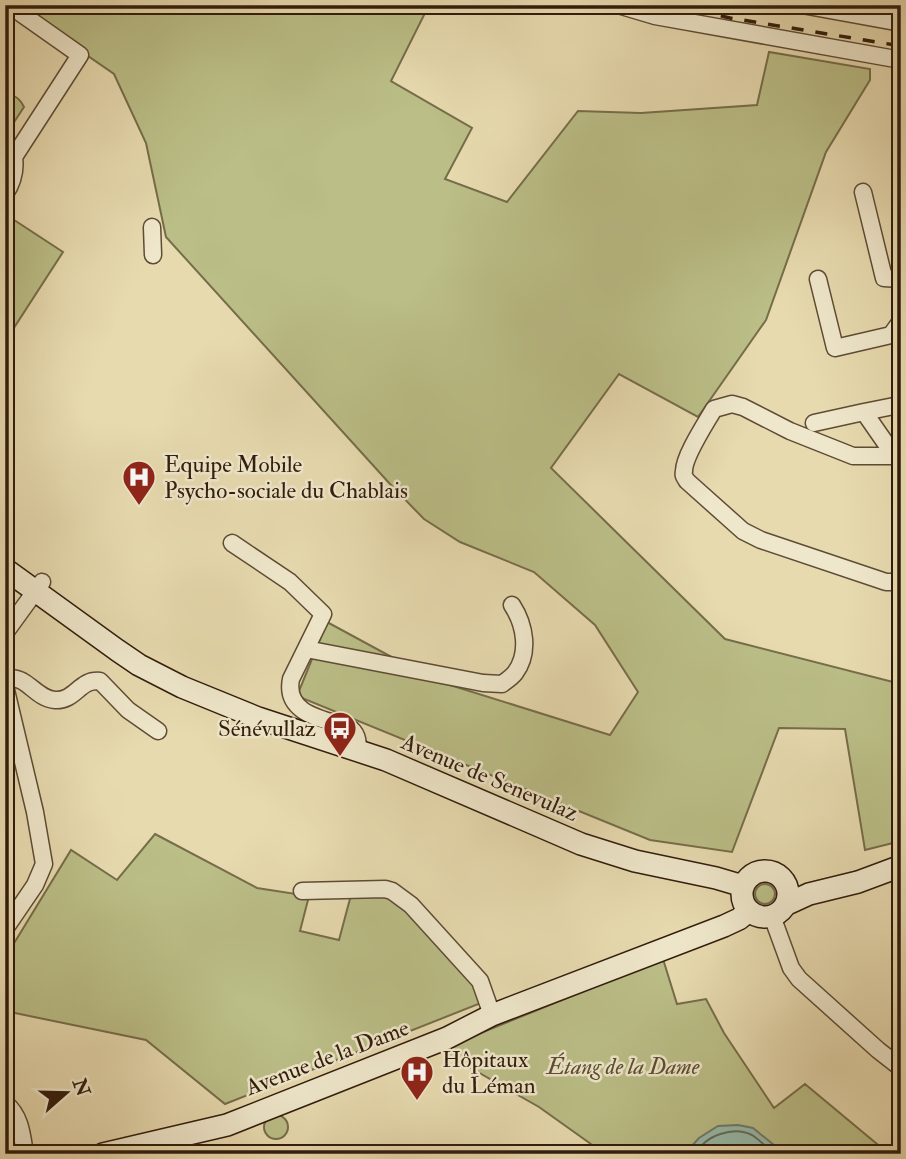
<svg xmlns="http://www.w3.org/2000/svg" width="906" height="1159" font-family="'IM FELL Double Pica',serif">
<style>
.green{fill:#bbbe87;stroke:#766d4a;stroke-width:2}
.water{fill:#97bbab;stroke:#6e7b6b;stroke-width:2}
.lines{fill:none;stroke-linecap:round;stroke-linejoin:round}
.shore{stroke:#646c5c;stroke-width:2}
.minor-casing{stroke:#5e4c35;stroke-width:19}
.secondary-casing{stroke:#311c0c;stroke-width:24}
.minor{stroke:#efe7cb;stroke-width:16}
.secondary{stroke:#efe7cb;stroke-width:21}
.rail{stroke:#311c0c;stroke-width:3.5;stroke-dasharray:12 12;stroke-linecap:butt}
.labels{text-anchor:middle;stroke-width:5;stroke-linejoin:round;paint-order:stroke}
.poi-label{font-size:23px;fill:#311c0c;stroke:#efe7cb;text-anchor:start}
.street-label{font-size:23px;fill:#311c0c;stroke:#efe7cb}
.park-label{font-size:23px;font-style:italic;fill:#5a4d31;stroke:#efe7cb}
</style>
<rect width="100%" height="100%" fill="#e7daaf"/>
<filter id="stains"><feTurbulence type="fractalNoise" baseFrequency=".00286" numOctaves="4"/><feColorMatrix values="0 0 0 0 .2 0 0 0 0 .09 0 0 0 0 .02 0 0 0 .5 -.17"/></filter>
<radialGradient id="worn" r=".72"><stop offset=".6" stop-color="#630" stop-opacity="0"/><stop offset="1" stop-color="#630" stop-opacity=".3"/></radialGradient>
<path class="green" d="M14,5H429L391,81L472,128L445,179L507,202L578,111L641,113L757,105L769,52L870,69V80L826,152L766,320L698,417L619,374L551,468L725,639L901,684V841L865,850L845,729L779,728L732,852L650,840L297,696L327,622L434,680L610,735L638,692L595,625L534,572L460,542L424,519L390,484L166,237L146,143L114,74Z
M5,94C15,94 20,99 24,107L5,136Z
M5,214L63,252L8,337L5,336Z
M155,834L257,888L309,896L300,931L339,940L351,895L380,894L399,902L476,987L481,1003L225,1104L146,1040L5,1011V958L71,850L117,880Z
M755 894a10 10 0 1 1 20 0a10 10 0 1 1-20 0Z
M663,959L677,1004L706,999L724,1033L774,1108L805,1084L889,1154H605L539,1107L439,1050Z
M264 1127a12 12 0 1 1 24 0a12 12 0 1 1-24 0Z"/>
<path class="water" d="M738,1125L753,1128L785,1154H691L689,1149L699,1138L718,1126Z"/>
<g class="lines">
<path class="shore" d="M697,1154C704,1135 734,1126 752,1135C760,1140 767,1148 774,1154"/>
<defs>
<path id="minor" d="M618,5L655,16L901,60
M802,5L901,23
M863,192L884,278L901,279
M5,194C13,182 16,171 14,157L80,55L9,5
M152,227L153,255
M818,279L835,348L891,335L901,321
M864,412L894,406
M814,423L864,412L889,448L891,456
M232,543L290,582L323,614L291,679C284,714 323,719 348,727C357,732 358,740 358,750
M899,582H886L761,540L743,531L687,481C684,476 683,476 684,471C684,456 706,423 714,409L732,404L743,407L790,431L853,456H901
M5,633L42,582
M306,649L483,683L502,684C506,681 512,677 515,673C530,653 525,625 512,605
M5,677C11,678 17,678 22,681C33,687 41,699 55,700C76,701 79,679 100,681L128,710L158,731
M5,686L35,812L44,864L35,885L5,929
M302,891L385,889L392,891L411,905L480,981L492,1015
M772,916L791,968L799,979L878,1050L901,1068
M5,1103C21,1116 22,1135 25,1154"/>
<path id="secondary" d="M5,569L117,650L139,665L182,687L258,718L386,760L581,844L635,861L716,878L743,886
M742 894a23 23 0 1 1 46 0a23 23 0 1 1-46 0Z
M785,905L809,894L858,882L901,866
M103,1154L227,1125L447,1038L492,1015L724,926L739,919L749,911"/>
</defs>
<use href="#minor" class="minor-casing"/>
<use href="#secondary" class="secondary-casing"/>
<use href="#minor" class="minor"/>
<use href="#secondary" class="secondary"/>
<path class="rail" d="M674,5L730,18L901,46"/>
</g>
<defs>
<symbol id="hospital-pin" viewBox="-11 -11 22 30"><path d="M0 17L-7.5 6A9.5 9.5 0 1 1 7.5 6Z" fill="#8f2418" stroke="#efe7cb"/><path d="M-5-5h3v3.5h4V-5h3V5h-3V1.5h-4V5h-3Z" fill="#fff"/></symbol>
<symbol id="bus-pin" viewBox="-11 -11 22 30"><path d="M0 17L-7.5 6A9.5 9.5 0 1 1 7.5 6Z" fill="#8f2418" stroke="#efe7cb"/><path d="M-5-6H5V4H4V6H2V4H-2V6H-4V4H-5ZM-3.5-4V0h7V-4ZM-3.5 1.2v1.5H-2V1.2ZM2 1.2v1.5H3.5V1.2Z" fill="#fff"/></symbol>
</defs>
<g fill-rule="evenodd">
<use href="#hospital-pin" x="120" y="458" width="38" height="52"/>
<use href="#bus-pin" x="321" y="709" width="38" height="52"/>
<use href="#hospital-pin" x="398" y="1053" width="38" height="52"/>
</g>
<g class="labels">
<g class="poi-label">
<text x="164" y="472">Equipe Mobile<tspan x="164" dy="26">Psycho-sociale du Chablais</tspan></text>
<text x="316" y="736" text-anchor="end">Sénévullaz</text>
<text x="442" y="1067">Hôpitaux<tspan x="442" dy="26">du Léman</tspan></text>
</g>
<g class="street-label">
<text transform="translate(490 777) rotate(23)" y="8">Avenue de Senevulaz</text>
<text transform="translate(327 1057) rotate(-21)" y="8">Avenue de la Dame</text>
</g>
<g class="park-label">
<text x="623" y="1074">Étang de la Dame</text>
</g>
</g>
<rect width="906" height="1159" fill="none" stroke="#e7daaf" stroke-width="28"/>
<rect x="7" y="7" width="892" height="1145" fill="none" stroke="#311c0c" stroke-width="3.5"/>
<rect x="14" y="14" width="878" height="1131" fill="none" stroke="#311c0c" stroke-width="2"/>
<g transform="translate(66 1093) rotate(70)" stroke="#efe7cb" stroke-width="5" paint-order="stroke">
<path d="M0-5L12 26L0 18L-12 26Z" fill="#311c0c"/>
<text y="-10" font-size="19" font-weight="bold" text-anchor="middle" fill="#311c0c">N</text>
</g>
<rect width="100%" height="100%" filter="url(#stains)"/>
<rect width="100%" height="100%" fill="url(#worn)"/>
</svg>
